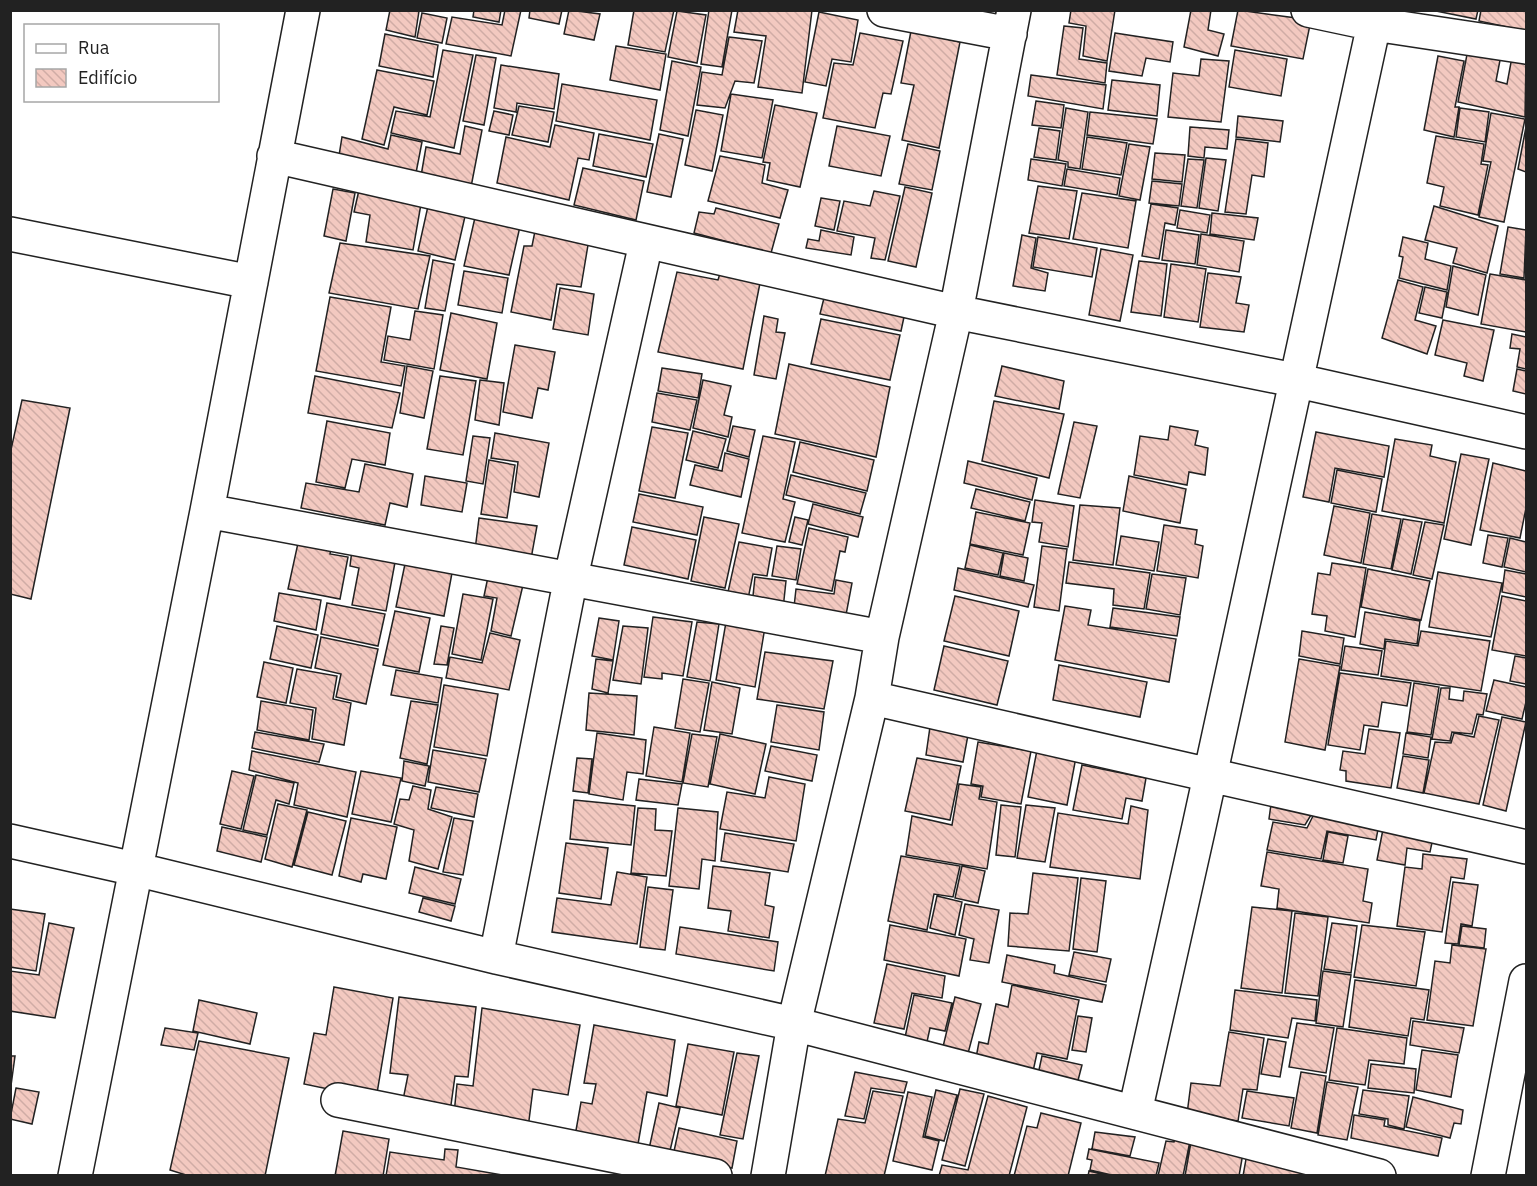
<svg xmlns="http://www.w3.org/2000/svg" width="1537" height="1186" font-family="'IBM Plex Sans',sans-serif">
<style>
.building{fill:url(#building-back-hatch);stroke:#222;stroke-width:1.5}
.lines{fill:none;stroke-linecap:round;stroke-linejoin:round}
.minor-casing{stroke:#222;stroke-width:36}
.minor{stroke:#fff;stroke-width:33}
</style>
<defs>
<pattern id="building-back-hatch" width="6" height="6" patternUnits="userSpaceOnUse" patternTransform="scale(1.5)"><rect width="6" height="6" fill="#f3c9c0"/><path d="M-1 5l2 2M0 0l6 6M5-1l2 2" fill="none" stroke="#d0aca5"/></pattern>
</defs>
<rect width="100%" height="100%" fill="#fff"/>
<path class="building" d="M390,10L419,11L415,37L386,30Z
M474,10H501L499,22L473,17Z
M505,10H521L511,56L446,44L452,17L502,25Z
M530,10H562L559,24L529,18Z
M569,10L600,14L594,40L564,34Z
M634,10H674L665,52L628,45Z
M709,10H732L722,67L701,64Z
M738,10H812L802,93L758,87L766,36L734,32Z
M1071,10H1115L1107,61L1083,56L1086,26L1069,23Z
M1191,10H1211L1208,30L1224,34L1218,56L1184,47Z
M1238,10L1311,20L1303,59L1231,46Z
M1431,10H1478L1476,19Z
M1481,10H1526V31L1479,21Z
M677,11L706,15L697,63L668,57Z
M819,12L858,20L851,62L832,59L826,86L805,82Z
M422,13L447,18L442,43L417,38Z
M1064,26L1083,28L1079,59L1107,63L1105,83L1057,75Z
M911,31L960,42L939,148L902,140L914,85L901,83Z
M860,33L903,41L891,94L883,93L875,128L823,118L834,63L853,65Z
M1115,33L1173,42L1170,62L1146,58L1142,76L1109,71Z
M385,34L438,45L433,77L379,66Z
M729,37L762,41L754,83L735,81L725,108L697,105L702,72L722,75Z
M616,46L666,54L660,90L610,80Z
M1468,49L1501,55L1496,81L1507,84L1512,57L1526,60L1525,117L1458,102Z
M443,50L473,55L454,148L391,133L396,111L430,117Z
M1235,50L1287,59L1281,96L1229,87Z
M476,55L496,58L484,125L463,121Z
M1438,56L1464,61L1455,107H1459L1454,137L1424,130Z
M1201,59L1229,61L1221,122L1168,117L1173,73L1199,76Z
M672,61L701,67L688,136L660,130Z
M501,65L559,74L554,109L517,103L516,112L494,108Z
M377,70L434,81L427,115L394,107L384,145L362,139Z
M1031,75L1106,85L1103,109L1028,96Z
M1112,80L1160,85L1157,116L1108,110Z
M562,84L657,100L650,140L556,121Z
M731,94L773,100L762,158L721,151Z
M1036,101L1064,105L1061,128L1032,125Z
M775,105L817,113L800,187L767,180L770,163L763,162Z
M519,106L554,112L548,142L512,135Z
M1066,108L1088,112L1080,169L1068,167V162L1058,160Z
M1460,108L1489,112L1485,142L1456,137Z
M696,110L723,115L712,171L685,165Z
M494,111L513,115L509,135L489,131Z
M1090,112L1157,119L1153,144L1087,135Z
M1491,113L1525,119L1504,222L1479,217L1491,162L1483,161Z
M1238,116L1283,121L1280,142L1236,137Z
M555,125L594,133L589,160L578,158L569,200L497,183L506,137L550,147Z
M465,126L482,130L471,187L421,176L426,147L460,154Z
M837,126L890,136L881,176L829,166Z
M1190,127L1229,130L1227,149L1205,147L1204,158L1188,156Z
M1526,127V172L1518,169Z
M1039,128L1060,131L1056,160L1034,157Z
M599,134L653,144L646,177L593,166Z
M659,134L683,139L671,197L647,192Z
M391,135L422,142L415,178L338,162L342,137L388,149Z
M1436,136L1484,144L1481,164L1488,165L1478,215L1440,206L1444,187L1427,183Z
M1087,137L1127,143L1121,175L1082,169Z
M1236,139L1268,143L1264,177L1252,175L1246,214L1225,212Z
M908,144L940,151L932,190L899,184Z
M1129,144L1150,147L1140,200L1119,196Z
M1155,153L1185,155L1182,182L1152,179Z
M720,156L765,165L762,183L788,190L780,218L708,201Z
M1206,158L1226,160L1218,211L1199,208Z
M1031,159L1066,164L1062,186L1028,180Z
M1188,159L1204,160L1197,208L1181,206Z
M583,168L644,181L636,220L574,205Z
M1067,169L1120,178L1117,195L1064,186Z
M1152,181L1182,184L1179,206L1149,203Z
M1038,186L1077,191L1069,239L1029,233Z
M905,187L932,193L916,267L888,261Z
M333,189L355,193L346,241L324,236Z
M359,190L421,204L413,250L366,242L370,215L354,212Z
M874,191L900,196L885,260L871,258L875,238L837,231L844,201L870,206Z
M1082,193L1136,201L1128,248L1073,239Z
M821,198L840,201L834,230L815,226Z
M1151,204L1178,208L1175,225L1165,223L1159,259L1142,256Z
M428,206L466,212L455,260L418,251Z
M1434,206L1498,226L1487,273L1453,263L1457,248L1425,240Z
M716,208L779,224L771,253L694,233L699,212L714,214Z
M1180,210L1210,215L1207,233L1177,228Z
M476,213L521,222L509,275L464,266Z
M1212,213L1258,218L1254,240L1210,234Z
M1508,227L1526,230L1524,278L1500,274Z
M821,230L854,237L851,255L806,248L808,239L819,241Z
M1166,230L1199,235L1195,264L1162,260Z
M535,231L589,239L581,287L557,284L551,320L511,312L524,246H532Z
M1201,234L1244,241L1239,272L1197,265Z
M1022,235L1036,238L1031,268L1048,273L1045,291L1013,286Z
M1038,237L1097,248L1092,277L1033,267Z
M1403,237L1428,243L1425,259L1451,266L1447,290L1399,278L1403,257L1399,256Z
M340,243L430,256L418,309L329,293Z
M1101,249L1133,255L1120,321L1089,315Z
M433,260L454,264L445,311L425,308Z
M1139,261L1167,264L1161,316L1131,312Z
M1171,264L1206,269L1198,322L1164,317Z
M1453,266L1486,275L1478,315L1446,307Z
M721,270L761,278L743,369L658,352L677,272L718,280Z
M464,271L508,278L502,313L458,305Z
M1208,273L1241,277L1236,303L1249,305L1244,332L1200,327Z
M1490,274L1526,280V332L1481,324Z
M1398,280L1423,287L1415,320L1436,326L1427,354L1382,338Z
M827,286L907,303L901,331L820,314Z
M1425,287L1447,292L1442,318L1419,313Z
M560,288L594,294L588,335L553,329Z
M330,297L391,307L381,362L405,366L401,386L316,371Z
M415,311L443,315L434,369L384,360L388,336L410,340Z
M451,313L497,323L487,379L440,370Z
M764,316L778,319L776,332L785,333L776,379L754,375Z
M821,319L900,335L890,380L811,364Z
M1443,320L1494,330L1483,381L1464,376L1467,363L1435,355Z
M1512,334L1526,337V369L1517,367L1520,349L1510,348Z
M515,345L555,352L548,390L538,388L532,418L503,412Z
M789,364L890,387L876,457L775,434Z
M407,366L433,371L424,418L400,413Z
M1002,366L1064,381L1059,409L995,396Z
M662,368L702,374L698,398L658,391Z
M1517,369L1526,371V394L1513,391Z
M315,376L400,393L392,428L308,413Z
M440,376L476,381L463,455L427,449Z
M480,380L504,383L499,425L475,420Z
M703,380L731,386L724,415L732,417L728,437L693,428Z
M657,393L697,400L690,430L652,422Z
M22,400L70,408L31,599L10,594V454Z
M994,401L1064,414L1049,478L982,461Z
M327,421L390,433L385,465L352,459L345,488L316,482Z
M1074,422L1097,426L1080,498L1058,494Z
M733,426L755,430L749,457L727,451Z
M1170,426L1198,431L1195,445L1208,448L1205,475L1189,472L1187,485L1134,475L1140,436L1168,440Z
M652,427L688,433L675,498L639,491Z
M693,431L726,439L718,468L686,460Z
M1316,432L1389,446L1384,477L1335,468L1329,502L1303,497Z
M495,433L549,443L539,497L514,492L518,462L491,458Z
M473,436L490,438L483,484L466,481Z
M763,436L795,442L783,499L795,502L785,542L742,533Z
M1395,439L1432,445L1430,456L1456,462L1444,523L1382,511Z
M800,442L874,460L867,491L793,472Z
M725,453L749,459L741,497L690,485L695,465L722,471Z
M1461,454L1489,459L1471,545L1444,539Z
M489,460L515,465L507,518L481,514Z
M968,461L1037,478L1032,500L964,483Z
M1493,463L1526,471V508L1520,538L1480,530Z
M365,464L413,474L407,507L390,503L385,525L301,508L306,483L359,492Z
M1337,470L1382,479L1376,512L1331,503Z
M791,475L866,493L860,514L786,495Z
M425,476L467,483L462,512L421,505Z
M1129,476L1186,489L1180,523L1123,511Z
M976,489L1030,502L1025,521L971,508Z
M639,494L703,507L697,535L633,522Z
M1035,500L1074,506L1068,547L1039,542L1042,523L1032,522Z
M813,504L863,517L858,537L808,524Z
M1080,505L1120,508L1113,565L1073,560Z
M1334,506L1370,513L1361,563L1324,555Z
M976,512L1030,523L1023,555L970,544Z
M1372,514L1401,519L1391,569L1363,564Z
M704,517L739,524L725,588L691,581Z
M795,517L808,520L802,545L789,542Z
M479,518L537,526L531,559L475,550Z
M1403,519L1422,522L1411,574L1392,570Z
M1425,522L1444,525L1432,579L1413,575Z
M1164,525L1197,530L1195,544L1203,546L1198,578L1157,571Z
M632,527L696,540L688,579L624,565Z
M809,528L848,537L845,552L840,551L832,591L797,584Z
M1488,535L1508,538L1502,567L1483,563Z
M1121,536L1159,542L1154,571L1116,565Z
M1510,538L1526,542V572L1504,567Z
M739,542L772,548L767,576L753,574L747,604L726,601Z
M298,543L331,548L330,554L348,557L340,599L288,589Z
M970,545L1003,553L998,575L965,568Z
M777,546L801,549L796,580L772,576Z
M1042,546L1067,549L1059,611L1034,607Z
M352,550L396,557L386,611L352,605L359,568L350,566Z
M1004,553L1028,558L1024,581L1000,576Z
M1069,562L1150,573L1144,609L1113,605L1114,589L1066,583Z
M1332,563L1366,568L1355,637L1325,631L1327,616L1312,614L1318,573L1330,575Z
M405,564L452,573L444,616L396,607Z
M958,568L1034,585L1028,607L954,590Z
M1368,569L1430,581L1421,620L1361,607Z
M1505,570L1526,574V597L1502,592Z
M1438,572L1502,583L1491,637L1429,627Z
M1152,574L1186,578L1180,615L1146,609Z
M488,577L523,585L511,636L491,631L497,598L484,596Z
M755,577L786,581L783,609L752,605Z
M836,580L852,583L846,615L794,607L796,589L834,594Z
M279,593L321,600L316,630L274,621Z
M463,594L493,599L481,660L452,654Z
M955,596L1019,611L1009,656L944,641Z
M1502,596L1526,601V656L1492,650Z
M327,603L385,614L378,646L321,634Z
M1065,606L1091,610L1088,625L1176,639L1169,682L1055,660Z
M1113,608L1180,617L1177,636L1110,627Z
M395,611L430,618L419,672L383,665Z
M1365,612L1420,621L1417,644L1385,639L1384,649L1360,644Z
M653,617L692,622L683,676L662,673V679L644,677Z
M599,618L619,621L613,660L592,656Z
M697,622L719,624L710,681L687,677Z
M726,622L765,627L755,687L716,680Z
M277,626L318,635L311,668L270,659Z
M441,626L454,628L447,665L434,664Z
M623,626L648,628L641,684L613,680Z
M1302,631L1344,638L1340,664L1299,656Z
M1421,631L1490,641L1481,691L1381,676L1386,641L1418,646Z
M490,633L520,640L509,690L446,678L450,657L482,663Z
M321,637L378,649L366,704L336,697L341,674L315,668Z
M944,646L1008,661L997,705L934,690Z
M1345,646L1382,651L1378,675L1341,670Z
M765,652L833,661L824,709L757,699Z
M1515,656L1526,658V684L1510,681Z
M596,659L613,661L608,693L592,689Z
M1299,659L1340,666L1325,750L1285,742Z
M264,662L293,668L286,703L257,697Z
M1059,665L1147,682L1140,717L1053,700Z
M297,669L337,676L333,699L351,703L344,745L312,739L316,708L290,703Z
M396,670L442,678L438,703L391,695Z
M1340,673L1411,683L1407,706L1382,702L1378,727L1364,725L1360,750L1328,745Z
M683,679L709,683L700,732L675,728Z
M1494,680L1526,687V702L1522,719L1486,711Z
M712,682L740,688L732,734L704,730Z
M1414,683L1439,687L1431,735L1407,732Z
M444,685L498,694L487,756L434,747Z
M1441,688H1450L1449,699L1463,701L1464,691L1487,694L1483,715L1477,714L1472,734L1452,732L1450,741L1432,739Z
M589,693L637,696L634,735L586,730Z
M261,701L313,710L309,740L257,730Z
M411,701L438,705L427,764L400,758Z
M777,705L824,712L819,750L771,742Z
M1479,716L1499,720L1479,804L1424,793L1435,742L1451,743L1454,733L1474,737Z
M1502,717L1526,722L1506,811L1483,805Z
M654,727L690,733L682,782L646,776Z
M930,727L968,735L963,762L926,755Z
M1369,729L1400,733L1391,788L1346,781V771L1340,770L1343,751L1365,754Z
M255,732L324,744L319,762L252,748Z
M597,733L646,740L643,774L627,772L623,800L589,794Z
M1406,733L1431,737L1428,758L1403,754Z
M692,734L717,737L708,787L683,783Z
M720,734L766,744L755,794L710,784Z
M978,742L1031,751L1021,804L981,797L983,786L971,784Z
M771,746L817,755L812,781L765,771Z
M433,750L486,759L479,792L428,782Z
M1037,750L1076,757L1067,805L1028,797Z
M252,751L356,772L347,817L294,805L298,783L249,770Z
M1403,756L1429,760L1423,793L1397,788Z
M577,758L592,759L588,793L573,791Z
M917,758L961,766L950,820L905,811Z
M404,761L429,766L425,786L402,781Z
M1082,765L1146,778L1142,801L1126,798L1122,819L1073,810Z
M232,771L254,776L241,829L220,824Z
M361,771L401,778L391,822L352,814Z
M256,775L294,783L289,804L276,800L267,835L243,830Z
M769,777L805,784L796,841L720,829L727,792L765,798Z
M639,779L682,784L678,805L636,800Z
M959,784L981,787L979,799L997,802L987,869L906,855L912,816L952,825Z
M413,786L431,790L428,809L452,817L438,869L409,861L414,830L394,824L400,799L409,800Z
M436,787L478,794L474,817L431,808Z
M1272,797L1317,805L1305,825L1269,819Z
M574,800L635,806L631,845L570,839Z
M278,804L307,810L292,867L265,859Z
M1001,805L1021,807L1015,857L996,855Z
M1026,805L1055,808L1045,862L1017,858Z
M1131,806L1148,810L1140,879L1050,867L1058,813L1128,824Z
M1318,806L1380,819L1376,840L1327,831L1321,859L1267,850L1273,822L1307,828Z
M638,808L656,809L655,830L672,831L666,876L631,873Z
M678,808L718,812L715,861L702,859L699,889L669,886Z
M308,812L346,821L332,875L294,865Z
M351,818L397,827L386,879L363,874L361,882L339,876Z
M454,818L473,821L463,875L443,872Z
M1385,819L1435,829L1430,852L1407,848L1405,865L1377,860Z
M222,827L267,837L261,862L217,851Z
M1328,832L1348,836L1343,863L1323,860Z
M725,833L794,844L788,872L721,861Z
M566,843L608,848L601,899L559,893Z
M1267,852L1368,869L1363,901L1372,903L1369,923L1277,908L1279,889L1261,886Z
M1423,854L1467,859L1464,879L1451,877L1442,932L1397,926L1405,867L1422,869Z
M901,856L960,866L953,897L934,894L927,930L888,921Z
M713,866L770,873L765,905L774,907L769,938L728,931L731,911L708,908Z
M962,866L985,871L978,903L955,898Z
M415,867L461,879L455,904L409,893Z
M617,872L647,877L637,944L552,932L557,898L611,905Z
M1033,873L1078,878L1069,951L1008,946L1010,913L1028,914Z
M1081,878L1106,881L1097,952L1073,949Z
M1453,882L1478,885L1472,926L1461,924L1458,944L1445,943Z
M648,887L673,890L665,950L640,947Z
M937,896L962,902L955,935L930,928Z
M423,898L455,906L451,921L419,912Z
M965,904L999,910L989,963L970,960L974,939L959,935Z
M1252,907L1292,911L1282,993L1241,988Z
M10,909L45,914L36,971L10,967Z
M1295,913L1328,917L1318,996L1285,993Z
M49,923L74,928L55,1018L10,1011V971L39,975Z
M1332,923L1357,926L1351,973L1324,969Z
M890,925L966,939L959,976L884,960Z
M1362,925L1425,932L1416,986L1354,977Z
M1462,926L1486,929L1484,948L1459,945Z
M680,927L778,942L774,971L676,954Z
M1452,945L1486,949L1473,1026L1427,1020L1435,961L1450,963Z
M1074,952L1111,959L1106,982L1069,975Z
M1007,955L1055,965L1054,973L1106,985L1102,1002L1002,982Z
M887,964L945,976L942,998L912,993L904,1029L874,1023Z
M1323,971L1351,975L1343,1027L1316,1023Z
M1355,980L1429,990L1424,1020L1411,1018L1408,1036L1349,1027Z
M1012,985L1079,1000L1067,1059L1037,1053L1032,1076L975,1063L979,1042L988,1044L996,1004L1008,1007Z
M334,987L393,998L376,1099L304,1084L314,1033L326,1035Z
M1235,990L1317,1000L1315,1021L1292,1018L1288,1038L1230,1030Z
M914,995L952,1003L945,1031L930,1028L925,1051L903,1047Z
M399,997L476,1007L468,1077L455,1076L450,1112L403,1100L408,1075L390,1073Z
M955,997L981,1004L966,1061L941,1055Z
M199,1000L257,1013L250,1044L193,1031Z
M482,1008L580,1025L568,1095L533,1089L528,1128L454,1114L457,1084L473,1086Z
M1078,1016L1092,1018L1086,1052L1072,1050Z
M1413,1021L1464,1028L1459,1053L1410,1045Z
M1297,1023L1334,1028L1326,1073L1289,1067Z
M594,1025L675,1040L667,1096L647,1092L637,1150L575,1136L581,1102L592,1104L596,1084L584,1083Z
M165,1028L198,1033L194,1050L161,1045Z
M1337,1028L1407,1038L1404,1064L1369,1060L1365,1085L1329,1080Z
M1229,1032L1264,1038L1257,1090L1243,1089L1238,1121L1187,1114L1191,1083L1220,1086Z
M1268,1039L1286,1042L1280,1077L1261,1074Z
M199,1041L289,1058L265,1176H189L170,1170Z
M688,1044L734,1052L722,1115L676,1106Z
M1422,1050L1458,1055L1451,1097L1416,1090Z
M737,1053L759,1056L743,1139L720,1135Z
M10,1056H15L10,1093Z
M1042,1056L1082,1065L1076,1088L1037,1079Z
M1371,1064L1416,1069L1414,1093L1368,1088Z
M855,1072L907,1082L904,1093L871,1088L864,1119L845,1116Z
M1301,1072L1326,1076L1317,1133L1291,1128Z
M1327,1082L1358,1087L1347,1140L1318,1135Z
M16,1088L39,1092L32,1124L10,1119Z
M960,1089L984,1094L965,1166L942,1160Z
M936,1090L957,1095L944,1141L925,1136Z
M1363,1090L1409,1096L1404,1129L1388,1125V1119L1359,1114Z
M873,1091L903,1096L884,1176H825L838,1119L865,1123Z
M1247,1091L1294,1098L1289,1126L1242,1118Z
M908,1092L932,1097L923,1137L939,1141L932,1170L893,1161Z
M988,1096L1027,1107L1009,1176H939L942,1165L968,1170Z
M1413,1097L1463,1110L1461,1124L1454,1123L1450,1138L1406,1127Z
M659,1103L680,1108L669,1155L649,1149Z
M1041,1113L1081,1123L1068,1176H1014L1027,1126L1037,1128Z
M1354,1115L1385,1120L1384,1126L1442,1138L1438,1156L1351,1138Z
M679,1128L737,1141L732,1168L673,1156Z
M343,1131L389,1139L383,1176H335Z
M1095,1132L1135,1137L1130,1156L1092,1149Z
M1176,1134L1191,1136L1183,1176H1158L1166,1141L1174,1142Z
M1191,1142L1243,1153L1239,1176H1185Z
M445,1149L458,1150L456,1167L508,1176H386L390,1152L444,1160Z
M1089,1149L1159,1163L1156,1176H1116L1090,1170L1092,1160L1087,1159Z
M1246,1159L1305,1169L1304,1176H1243Z
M1089,1171L1109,1176H1088Z"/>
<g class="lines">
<defs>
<path id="minor" d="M884,10L1010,34
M1308,10L1374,24L1526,47
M274,156L956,312L1294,380L1526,432
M10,234L251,282
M207,511L882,637
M872,698L1526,847
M10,841L135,869L496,957L794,1024L1379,1176
M496,957L571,577L646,243
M338,1100L715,1176
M1135,1112C1218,750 1293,386 1374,24
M75,1176L207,511L303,10
M768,1176L794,1024L872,698L882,637L956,312L1014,10
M1488,1176L1526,981"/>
</defs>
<use href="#minor" class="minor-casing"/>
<use href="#minor" class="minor"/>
</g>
<rect width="1537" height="1186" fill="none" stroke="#222222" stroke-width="24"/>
<rect x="24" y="24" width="195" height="78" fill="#ffffff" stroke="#a7a7a7" stroke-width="1.5"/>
<rect x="36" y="44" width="30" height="9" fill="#ffffff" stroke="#a7a7a7" stroke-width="1.5"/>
<text x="78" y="54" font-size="18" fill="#222222">Rua</text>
<rect x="36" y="69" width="30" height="18" fill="url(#building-back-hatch)" stroke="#a7a7a7" stroke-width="1.5"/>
<text x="78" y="84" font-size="18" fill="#222222">Edifício</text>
</svg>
